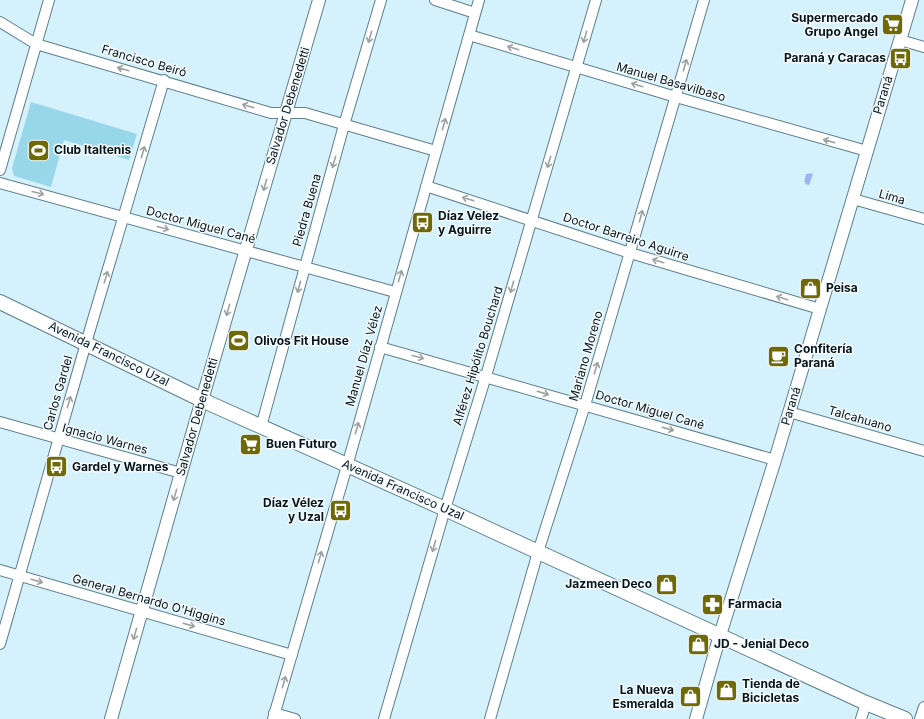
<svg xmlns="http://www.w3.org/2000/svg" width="924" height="719" font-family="Inter,sans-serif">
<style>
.green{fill:#98d6ea}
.water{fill:#9ab5f1}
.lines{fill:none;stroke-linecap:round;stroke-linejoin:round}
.minor-casing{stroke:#5e7f8a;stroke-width:12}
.tertiary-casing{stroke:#5e7f8a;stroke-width:14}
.secondary-casing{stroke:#5e7f8a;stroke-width:16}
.minor{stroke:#fff;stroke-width:10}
.tertiary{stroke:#fff;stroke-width:12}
.secondary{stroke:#fff;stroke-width:14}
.oneway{stroke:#9ca1a3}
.labels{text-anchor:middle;stroke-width:3;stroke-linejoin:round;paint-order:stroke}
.poi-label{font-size:12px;font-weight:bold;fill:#071519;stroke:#f4fbfe;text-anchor:start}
.street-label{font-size:12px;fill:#071519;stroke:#f4fbfe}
</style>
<rect width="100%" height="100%" fill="#d5f2fc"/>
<path class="green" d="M31,102L137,134L129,160L64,140L51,187L14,176L12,168Z"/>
<path class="water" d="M809,173L813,174L809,185L805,184L806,182H804L806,174H809Z"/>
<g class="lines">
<defs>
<path id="minor" d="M435,0L475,13
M0,22L36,44L271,113H305L436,151
M469,35L676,97L867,151
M900,40L924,47
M0,170L49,0
M0,183L395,292
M426,186L630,253L820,309
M853,199L924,219
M380,347L775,460
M789,412L924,451
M0,422L181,473
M261,427L344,125L381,0
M0,570L292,655
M0,644L86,343L164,80
M274,713L295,719
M273,719L347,466L479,0
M384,719L445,509L486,376L596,0
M490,719L538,552L585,405L704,0
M861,719L866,703
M920,719L924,707"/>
<path id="tertiary" d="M111,719L197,417L319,0
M696,719L720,635L775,460L912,0"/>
<path id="secondary" d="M0,302L202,400L445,509L866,703L905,719"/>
</defs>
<use href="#minor" class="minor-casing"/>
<use href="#tertiary" class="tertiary-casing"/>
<use href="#secondary" class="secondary-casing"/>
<use href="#minor" class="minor"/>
<use href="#tertiary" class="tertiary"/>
<use href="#secondary" class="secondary"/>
</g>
<defs><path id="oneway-shaft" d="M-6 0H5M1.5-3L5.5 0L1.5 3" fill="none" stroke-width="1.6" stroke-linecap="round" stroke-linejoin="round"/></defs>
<g class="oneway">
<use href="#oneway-shaft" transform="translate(370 37) rotate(106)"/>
<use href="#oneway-shaft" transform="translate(585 37) rotate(106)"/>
<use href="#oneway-shaft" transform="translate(513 48) rotate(-163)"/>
<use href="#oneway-shaft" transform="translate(685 65) rotate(-74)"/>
<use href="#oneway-shaft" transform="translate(123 69) rotate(-164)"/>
<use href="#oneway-shaft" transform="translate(637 85) rotate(-163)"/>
<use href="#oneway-shaft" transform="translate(248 106) rotate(-163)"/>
<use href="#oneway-shaft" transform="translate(444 124) rotate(-74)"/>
<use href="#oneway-shaft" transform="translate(829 141) rotate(-164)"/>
<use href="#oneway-shaft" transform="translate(143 152) rotate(-74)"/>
<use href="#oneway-shaft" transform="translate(334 162) rotate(106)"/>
<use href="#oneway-shaft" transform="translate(549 162) rotate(106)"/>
<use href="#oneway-shaft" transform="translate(265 185) rotate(106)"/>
<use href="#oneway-shaft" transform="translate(38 193) rotate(15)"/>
<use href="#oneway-shaft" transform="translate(468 199) rotate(-162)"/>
<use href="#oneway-shaft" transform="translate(641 216) rotate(-74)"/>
<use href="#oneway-shaft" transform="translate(163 228) rotate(15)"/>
<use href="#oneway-shaft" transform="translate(658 261) rotate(-163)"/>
<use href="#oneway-shaft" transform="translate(400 276) rotate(-74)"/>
<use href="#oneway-shaft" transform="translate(106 277) rotate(-73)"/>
<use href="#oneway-shaft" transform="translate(299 287) rotate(105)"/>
<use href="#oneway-shaft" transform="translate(512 287) rotate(106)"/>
<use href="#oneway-shaft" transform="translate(782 298) rotate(-163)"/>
<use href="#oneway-shaft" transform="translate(228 310) rotate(106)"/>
<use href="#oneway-shaft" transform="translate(418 357) rotate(15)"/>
<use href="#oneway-shaft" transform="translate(596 368) rotate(-74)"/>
<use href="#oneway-shaft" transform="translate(543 393) rotate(16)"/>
<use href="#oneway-shaft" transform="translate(69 402) rotate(-74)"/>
<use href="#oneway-shaft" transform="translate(357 428) rotate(-74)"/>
<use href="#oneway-shaft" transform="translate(668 429) rotate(16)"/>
<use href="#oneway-shaft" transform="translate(175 495) rotate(106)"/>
<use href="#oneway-shaft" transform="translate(434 546) rotate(106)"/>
<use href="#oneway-shaft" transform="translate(320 557) rotate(-74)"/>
<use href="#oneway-shaft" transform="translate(37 581) rotate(16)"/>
<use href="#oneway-shaft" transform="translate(189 625) rotate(16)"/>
<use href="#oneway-shaft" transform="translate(135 634) rotate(106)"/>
<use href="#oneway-shaft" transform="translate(284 682) rotate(-74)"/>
</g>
<defs>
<symbol id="supermarket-square" viewBox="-11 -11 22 22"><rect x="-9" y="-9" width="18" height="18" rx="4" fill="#6f6a05" stroke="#f4fbfe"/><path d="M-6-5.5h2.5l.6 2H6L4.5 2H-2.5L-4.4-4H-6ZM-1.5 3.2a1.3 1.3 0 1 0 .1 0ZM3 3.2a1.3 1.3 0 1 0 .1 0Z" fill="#fff"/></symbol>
<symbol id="bus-square" viewBox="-11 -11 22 22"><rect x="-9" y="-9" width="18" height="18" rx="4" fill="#6f6a05" stroke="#f4fbfe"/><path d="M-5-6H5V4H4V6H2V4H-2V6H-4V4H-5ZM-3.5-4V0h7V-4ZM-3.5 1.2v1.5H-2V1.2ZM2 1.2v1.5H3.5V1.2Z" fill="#fff"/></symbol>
<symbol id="stadium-square" viewBox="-11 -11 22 22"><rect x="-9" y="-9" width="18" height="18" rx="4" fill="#6f6a05" stroke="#f4fbfe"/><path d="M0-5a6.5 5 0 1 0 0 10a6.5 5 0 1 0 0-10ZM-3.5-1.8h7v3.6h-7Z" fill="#fff"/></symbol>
<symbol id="shop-square" viewBox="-11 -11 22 22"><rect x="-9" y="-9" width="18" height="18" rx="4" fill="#6f6a05" stroke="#f4fbfe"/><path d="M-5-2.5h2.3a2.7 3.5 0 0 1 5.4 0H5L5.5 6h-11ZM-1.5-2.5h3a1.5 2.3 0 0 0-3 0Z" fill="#fff"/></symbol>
<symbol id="cafe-square" viewBox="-11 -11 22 22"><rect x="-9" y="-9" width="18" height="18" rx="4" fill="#6f6a05" stroke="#f4fbfe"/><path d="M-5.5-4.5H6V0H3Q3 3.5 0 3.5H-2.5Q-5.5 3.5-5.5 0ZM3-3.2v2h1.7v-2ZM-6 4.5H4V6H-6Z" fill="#fff"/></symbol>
<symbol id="pharmacy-square" viewBox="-11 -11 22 22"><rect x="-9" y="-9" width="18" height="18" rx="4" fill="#6f6a05" stroke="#f4fbfe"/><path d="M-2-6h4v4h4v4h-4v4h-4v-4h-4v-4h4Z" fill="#fff"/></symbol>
</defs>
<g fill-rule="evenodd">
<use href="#supermarket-square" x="880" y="12" width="25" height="25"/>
<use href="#bus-square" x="888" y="46" width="25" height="25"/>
<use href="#stadium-square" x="26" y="138" width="25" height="25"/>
<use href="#bus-square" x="410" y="210" width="25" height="25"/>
<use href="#shop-square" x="798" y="276" width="25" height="25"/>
<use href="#stadium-square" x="226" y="328" width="25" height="25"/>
<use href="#cafe-square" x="766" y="344" width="25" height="25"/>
<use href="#supermarket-square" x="238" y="432" width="25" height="25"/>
<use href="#bus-square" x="44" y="454" width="25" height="25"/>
<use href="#bus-square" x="328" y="498" width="25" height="25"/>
<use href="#shop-square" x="654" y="572" width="25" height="25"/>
<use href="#pharmacy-square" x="700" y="592" width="25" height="25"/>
<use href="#shop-square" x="686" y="632" width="25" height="25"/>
<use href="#shop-square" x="714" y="678" width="25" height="25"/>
<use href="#shop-square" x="678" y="684" width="25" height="25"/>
</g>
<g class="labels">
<g class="poi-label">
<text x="878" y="22" text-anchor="end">Supermercado<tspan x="878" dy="14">Grupo Angel</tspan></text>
<text x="886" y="62" text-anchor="end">Paraná y Caracas</text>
<text x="54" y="154">Club Italtenis</text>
<text x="438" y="220">Díaz Velez<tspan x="438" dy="14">y Aguirre</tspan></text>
<text x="826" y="292">Peisa</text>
<text x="254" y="345">Olivos Fit House</text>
<text x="794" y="353">Confitería<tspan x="794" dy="14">Paraná</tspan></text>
<text x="266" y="448">Buen Futuro</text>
<text x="72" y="471">Gardel y Warnes</text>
<text x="324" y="507" text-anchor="end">Díaz Vélez<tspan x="324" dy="14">y Uzal</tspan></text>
<text x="652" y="588" text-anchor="end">Jazmeen Deco</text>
<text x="728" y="608">Farmacia</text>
<text x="714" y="648">JD - Jenial Deco</text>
<text x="742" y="688">Tienda de<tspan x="742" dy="14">Bicicletas</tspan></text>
<text x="674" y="694" text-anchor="end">La Nueva<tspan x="674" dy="14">Esmeralda</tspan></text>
</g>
<g class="street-label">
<text transform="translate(144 61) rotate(16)" y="4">Francisco Beiró</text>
<text transform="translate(671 82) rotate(16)" y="4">Manuel Basavilbaso</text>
<text transform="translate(883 95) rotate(-73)" y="4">Paraná</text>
<text transform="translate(288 106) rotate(-73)" y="4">Salvador Debenedetti</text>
<text transform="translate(892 197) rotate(16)" y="4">Lima</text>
<text transform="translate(307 210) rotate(-74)" y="4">Piedra Buena</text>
<text transform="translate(201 225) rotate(15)" y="4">Doctor Miguel Cané</text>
<text transform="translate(626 237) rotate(18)" y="4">Doctor Barreiro Aguirre</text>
<text transform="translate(109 354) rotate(26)" y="4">Avenida Francisco Uzal</text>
<text transform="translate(364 356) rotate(-74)" y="4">Manuel Díaz Vélez</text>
<text transform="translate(478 356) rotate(-73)" y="4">Alférez Hipólito Bouchard</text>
<text transform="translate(586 356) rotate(-74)" y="4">Mariano Moreno</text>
<text transform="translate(58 393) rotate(-74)" y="4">Carlos Gardel</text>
<text transform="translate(791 406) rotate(-73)" y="4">Paraná</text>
<text transform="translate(650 410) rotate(16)" y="4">Doctor Miguel Cané</text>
<text transform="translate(197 417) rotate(-74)" y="4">Salvador Debenedetti</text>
<text transform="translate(860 419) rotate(16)" y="4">Talcahuano</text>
<text transform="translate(105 439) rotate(15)" y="4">Ignacio Warnes</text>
<text transform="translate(403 490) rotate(24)" y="4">Avenida Francisco Uzal</text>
<text transform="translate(149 600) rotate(16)" y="4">General Bernardo O'Higgins</text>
</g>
</g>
</svg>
